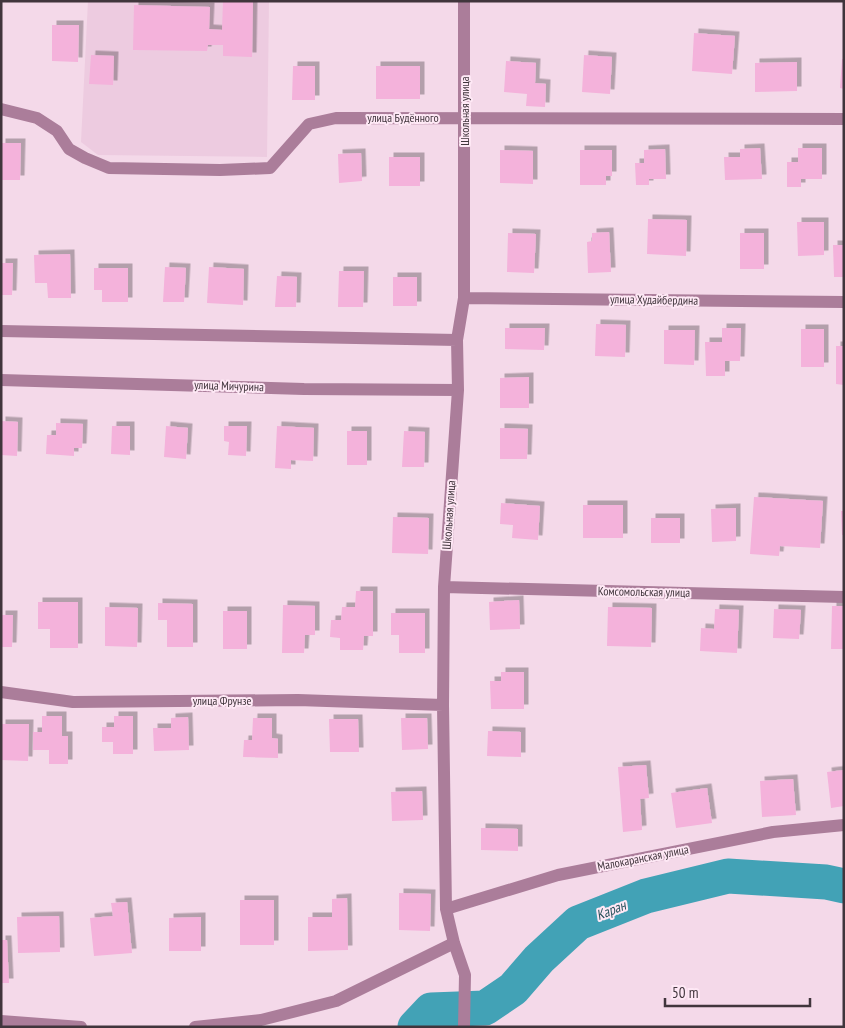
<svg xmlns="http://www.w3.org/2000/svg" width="845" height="1028" font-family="'PT Sans Narrow',sans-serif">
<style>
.built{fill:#edcbe0}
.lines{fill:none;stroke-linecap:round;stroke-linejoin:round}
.river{stroke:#42a2b6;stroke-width:35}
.building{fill:#f4b2db;filter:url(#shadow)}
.minor{stroke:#ab7d9a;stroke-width:12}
.labels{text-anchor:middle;stroke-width:4;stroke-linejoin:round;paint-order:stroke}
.street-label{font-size:12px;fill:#40353c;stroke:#fee8f5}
.water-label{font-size:14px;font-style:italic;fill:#26505a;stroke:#fee8f5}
</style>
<defs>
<filter id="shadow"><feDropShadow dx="4.5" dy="-4.5" stdDeviation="0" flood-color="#0004"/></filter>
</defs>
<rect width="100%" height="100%" fill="#f4d9e9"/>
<path class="built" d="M88,1H269L267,157L98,155L81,142Z"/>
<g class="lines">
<path class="river" d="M415,1027L431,1010L485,1008L513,989L539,959L578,923L646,896L728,876L826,882L844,886"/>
</g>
<path class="building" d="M223,1H253L252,57L223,56V45H208L207,51L133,50L134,5L210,7L209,29L222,30Z
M52,25H79L78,62L52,61Z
M694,33L735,36L732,74L692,71Z
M91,55L114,56L113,85L89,84Z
M584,55L612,57L610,94L582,92Z
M842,59H844V89L840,88Z
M506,61L536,63L535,83L546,84L545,107L526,106L527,94L504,92Z
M797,62V91L755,92V63Z
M293,66H315V100H292Z
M376,66H420V99H376Z
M1,143H21L20,180H1Z
M760,148L762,179L725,180L724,157H740V149Z
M798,148H822V179H801V187H787V162H798Z
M665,149L666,179H649V185H636L635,163H644V150Z
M500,150L533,151V184L500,183Z
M580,150H612V176H606V185H580Z
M361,153L362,181L339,183L338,154Z
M389,157H420V186H389Z
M648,219L687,220L686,256L647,254Z
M797,222H824V255L798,256Z
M609,232L611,272L588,273L587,242L592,241V233Z
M508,233L536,234L534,273L507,272Z
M740,233H764V269H740Z
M833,245H844V277H834Z
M70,254L71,298H48L47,283H35L34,255Z
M1,263H13L12,295H1Z
M165,267L186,268L184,302H163Z
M209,267L244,269L243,305L207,303Z
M94,268H128V302H102V290H94Z
M339,271H364L363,307H338Z
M277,276L297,277L296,307H275Z
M393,277H417V306H393Z
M596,324L626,325L625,357L595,356Z
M505,328H545L544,350L505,349Z
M722,328H741L740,361H725V376H706L705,342H722Z
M801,329H824V367H801Z
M664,330H695L694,365L664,364Z
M836,346H844V385L836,384Z
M529,377V408H500V378Z
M1,421L18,422L17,456L1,455Z
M56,423L83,424L82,448H74V456L46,454L47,435H56Z
M112,426H130V455L111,454Z
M166,426L188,428L186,459L164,457Z
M224,426H247L246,456L228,455L229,442L224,441Z
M277,426L314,428L313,461L291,460V469L275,468Z
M500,428L528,429L527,459H500Z
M347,431H367V465H347Z
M404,431L425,432L424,467H402Z
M754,497L823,501L820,548L780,546L779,556L750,554Z
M501,503L540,506L538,540L512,538L513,525L500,524Z
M583,505H623V538H583Z
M736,508V541L712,542L711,509Z
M841,511H844V535H842Z
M393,517L429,518L428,554L392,553Z
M651,518H680V543H651Z
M356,591H373V636H364L363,650H340V638L330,637L331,620H341L342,607H355Z
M519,600L520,629L490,630L489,602Z
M38,602H78V648H50V629H38Z
M158,603L193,604V647H167V620H158Z
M283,605L315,606V635H305L304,653H282Z
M832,606H844V649H831Z
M105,607L138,608L137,647L105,646Z
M608,607L652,608L651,647L607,646Z
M715,609L739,610L737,653L700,651L701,628L714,629Z
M774,609L801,610L799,639L773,638Z
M223,611H247V649H223Z
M391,613H425V653H399V635H391Z
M1,615H13L12,647H1Z
M501,672H524V709H491L490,681H501Z
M42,716H62V736H68V764H49V750H33V732H42Z
M114,716H133V754H113V742H102V727H114Z
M188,717L189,750L154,751L153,728H171V718Z
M253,718H272V738L278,739V758L243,757L244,740H252Z
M401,718H427L428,749L402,750Z
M329,719H358L359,752H330Z
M1,724H29L28,761L1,760Z
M488,731L521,732V757L487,756Z
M646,765L649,798L640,799L642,830L623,832L618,767Z
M844,770V806L831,808L827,772Z
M793,779L796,815L762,817L760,781Z
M707,788L712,823L676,828L671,793Z
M422,791L423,820L392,821L391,792Z
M481,828L518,829V851L481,850Z
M399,893L431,894L430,931L399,930Z
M347,898L348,950L308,951V917H332V899Z
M240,900H274V945H240Z
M127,902L132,953L94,956L90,918L113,916L111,903Z
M59,916L60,952L18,953L17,917Z
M201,917V951H169V918Z
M1,940H7L9,983H1Z"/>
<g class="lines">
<path class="minor" d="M1,109L37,118L57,131L69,149L85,158L109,168L220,170L270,168L309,124L336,118L844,119
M464,298L844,302
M1,331L457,340
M1,380L304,389L458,390
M444,587L844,597
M1,692L73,702L298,700L443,705
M446,909L558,875L773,832L844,825
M1,1021L81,1027
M195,1027L261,1020L336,1001L454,943
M464,1027L465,975L454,943L446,909L443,705L444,587L458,390L457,340L464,298V1"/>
</g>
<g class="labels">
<g class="street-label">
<text transform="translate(465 111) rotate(-90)" y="4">Школьная улица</text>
<text x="403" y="122">улица Будённого</text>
<text transform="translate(654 300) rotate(1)" y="4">улица Худайбердина</text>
<text transform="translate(229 386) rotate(2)" y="4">улица Мичурина</text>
<text transform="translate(449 515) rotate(-86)" y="4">Школьная улица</text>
<text transform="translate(644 592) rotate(1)" y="4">Комсомольская улица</text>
<text x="222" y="705">улица Фрунзе</text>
<text transform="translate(643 858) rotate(-11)" y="4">Малокаранская улица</text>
</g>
<g class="water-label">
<text transform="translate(611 910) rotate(-22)" y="5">Каран</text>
</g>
</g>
<rect width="845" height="1028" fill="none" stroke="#40353c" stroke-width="5"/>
<path d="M665 998v8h145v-8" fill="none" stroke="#40353c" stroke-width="2.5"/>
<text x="672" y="998" font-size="15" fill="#40353c" stroke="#fee8f5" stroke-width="4" paint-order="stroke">50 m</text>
</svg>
